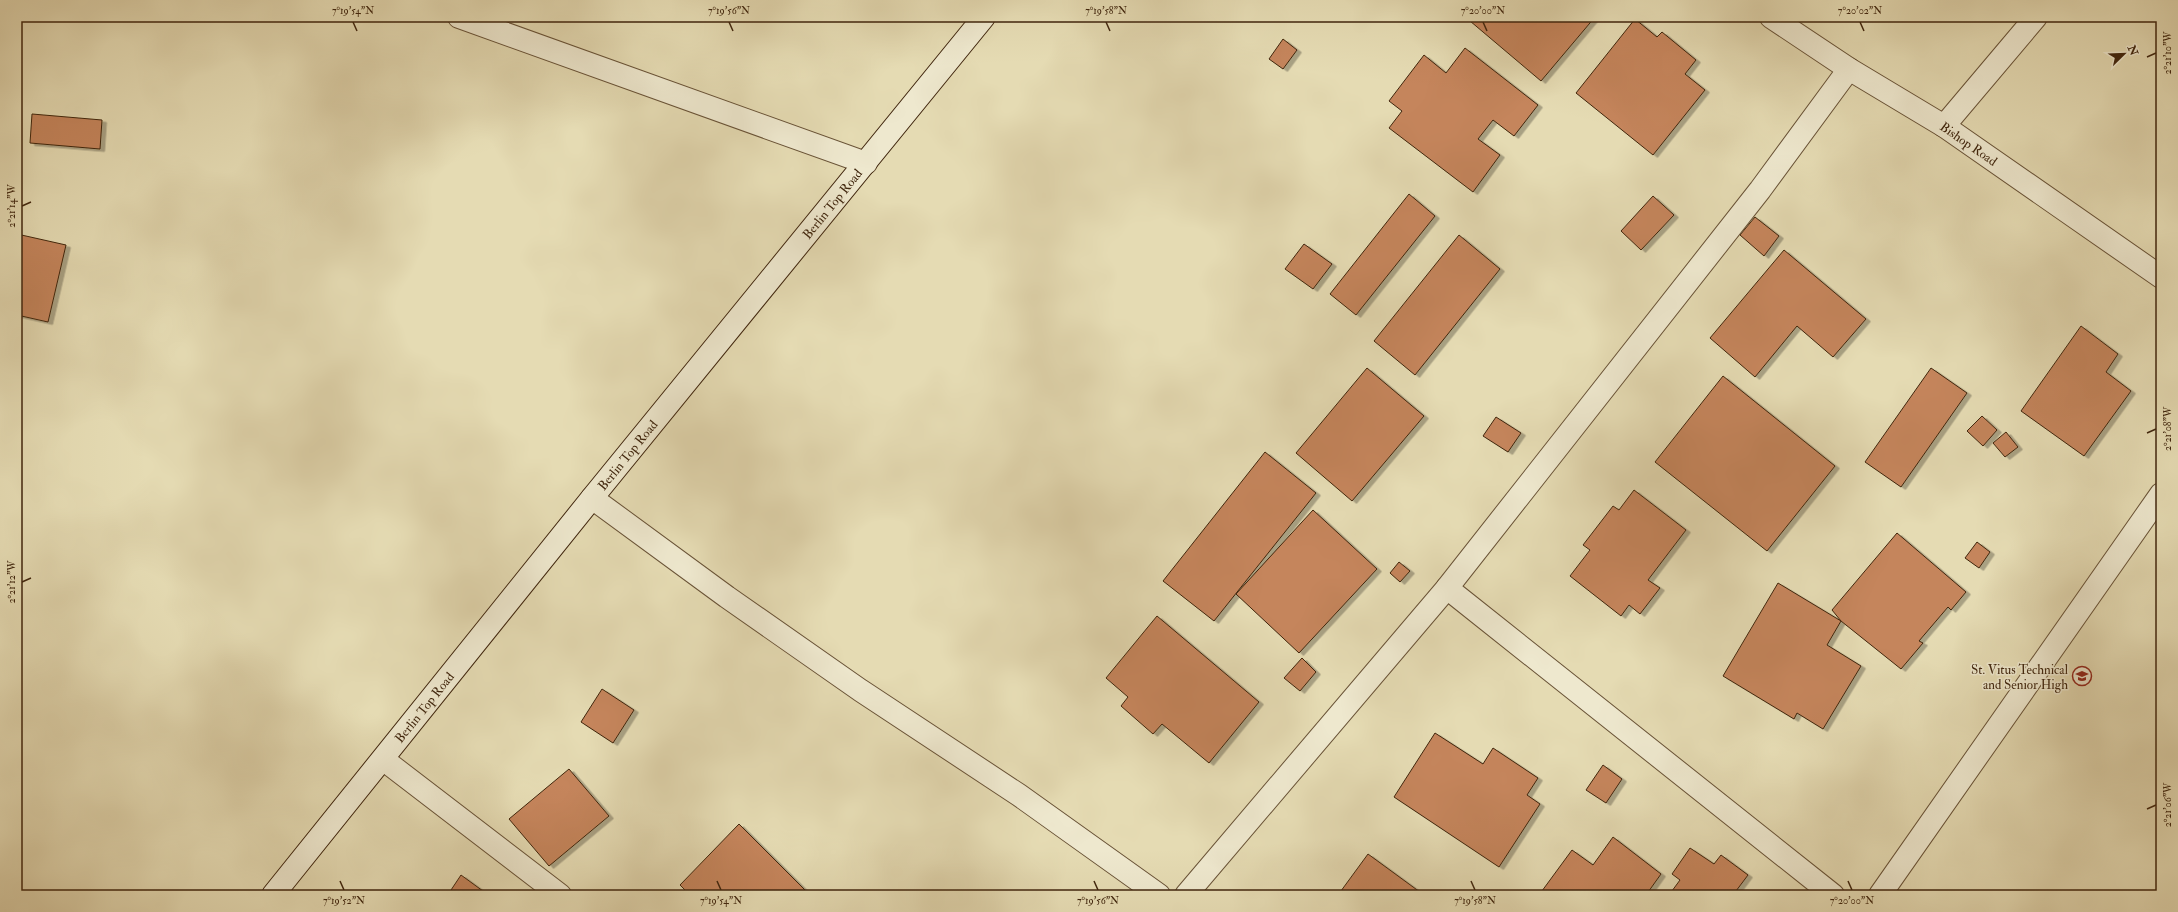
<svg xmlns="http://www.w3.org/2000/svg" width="2178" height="912" font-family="'IM FELL Double Pica',serif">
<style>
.building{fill:#c5855c;stroke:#40260e;filter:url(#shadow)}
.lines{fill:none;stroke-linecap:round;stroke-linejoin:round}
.street-casing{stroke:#695337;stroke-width:24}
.secondary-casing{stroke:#40260e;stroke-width:24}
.street{stroke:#eee8ce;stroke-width:22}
.secondary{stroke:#eee8ce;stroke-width:22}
.ticks{fill:none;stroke:#40260e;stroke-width:1.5}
.labels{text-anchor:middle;stroke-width:3;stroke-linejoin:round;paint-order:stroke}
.street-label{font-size:13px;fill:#40260e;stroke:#eee8ce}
.poi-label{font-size:13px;fill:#40260e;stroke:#eee8ce;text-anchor:end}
.neatline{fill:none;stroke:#40260e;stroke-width:1.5}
.ticks-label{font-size:10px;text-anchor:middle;fill:#40260e}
</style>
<defs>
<filter id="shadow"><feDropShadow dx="4.5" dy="2.5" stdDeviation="0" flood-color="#0004"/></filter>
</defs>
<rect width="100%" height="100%" fill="#e5dbb3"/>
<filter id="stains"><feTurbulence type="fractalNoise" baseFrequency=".005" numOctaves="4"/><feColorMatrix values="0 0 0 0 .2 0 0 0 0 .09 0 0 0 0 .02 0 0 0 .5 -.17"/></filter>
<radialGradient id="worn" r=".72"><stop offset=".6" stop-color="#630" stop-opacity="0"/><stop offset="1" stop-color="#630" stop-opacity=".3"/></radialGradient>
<path class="building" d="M1474,17H1595L1541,81L1470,21Z
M1635,19L1657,37L1662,32L1696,60L1685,74L1705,90L1653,155L1576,93Z
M1283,39L1297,50L1283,69L1269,59Z
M1465,48L1538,105L1514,136L1493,120L1478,139L1500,155L1473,192L1389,128L1402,111L1389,101L1424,55L1446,73Z
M32,114L102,120L100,149L30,143Z
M1409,194L1435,216L1356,315L1330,294Z
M1653,196L1674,215L1641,250L1621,231Z
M1755,217L1779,236L1764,256L1740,235Z
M17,234L66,245L48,322L17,315Z
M1459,235L1500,269L1415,375L1374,341Z
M1304,244L1332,264L1313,289L1285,269Z
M1784,250L1866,319L1833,357L1797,326L1755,377L1710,338Z
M2081,326L2118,354L2106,372L2131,391L2084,456L2021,411Z
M1367,368L1424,416L1352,501L1296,453Z
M1931,368L1967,393L1901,487L1865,462Z
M1723,376L1835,466L1767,551L1655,462Z
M1982,416L1997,430L1983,446L1967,431Z
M1496,417L1521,433L1508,452L1483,436Z
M2006,432L2018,447L2005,457L1993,443Z
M1265,452L1316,493L1214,621L1163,581Z
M1634,490L1686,530L1648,580L1660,588L1640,614L1629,605L1621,616L1570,576L1590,550L1583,545L1613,506L1619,510Z
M1313,510L1377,569L1299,653L1236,594Z
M1897,533L1966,592L1951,610L1948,607L1919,641L1923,643L1901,669L1841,621L1832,610Z
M1977,542L1990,552L1979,568L1965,558Z
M1399,562L1410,571L1400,582L1390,573Z
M1778,583L1841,621L1827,645L1861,666L1823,729L1797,713L1794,719L1723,676Z
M1157,616L1259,702L1209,763L1162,724L1153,734L1121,706L1128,697L1106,678Z
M1302,658L1316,672L1300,691L1284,678Z
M602,689L634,710L613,743L581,722Z
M1435,733L1483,764L1493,748L1538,778L1527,795L1540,804L1499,867L1394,797Z
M1603,765L1622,779L1606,803L1586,790Z
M569,769L609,816L549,866L509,819Z
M739,824L810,895H690L680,885Z
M1613,837L1661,874L1646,895H1539L1572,850L1593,865Z
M1690,848L1714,864L1721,855L1748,875L1733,895H1669L1680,880L1672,874Z
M1368,854L1424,895H1338Z
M461,875L487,894L486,895H451L449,893Z"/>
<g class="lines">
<defs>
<g id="street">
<path d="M459,17L866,163"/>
<path id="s1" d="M1771,17L1849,69L1944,126L2161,277"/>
<path d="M1944,126L2036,17"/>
<path d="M592,498L727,597L860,690L1019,795L1159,895"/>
<path d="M1447,588L1833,895"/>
<path d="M384,760L560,895"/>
<path d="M1186,895L1447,588L1760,190L1849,69"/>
<path d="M1880,895L2161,494"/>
</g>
<g id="secondary">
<path id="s2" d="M273,895L592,498L984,17"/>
</g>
</defs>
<use href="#street" class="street-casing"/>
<use href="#secondary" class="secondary-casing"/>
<use href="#street" class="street"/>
<use href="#secondary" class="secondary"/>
</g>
<path class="ticks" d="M353,22L357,31M729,22L733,31M1106,22L1110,31M1483,22L1487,31M1860,22L1864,31M2147,57L2156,53M22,206L31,202M2147,433L2156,429M22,582L31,578M2147,809L2156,805M340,881L344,890M717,881L721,890M1094,881L1098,890M1471,881L1475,890M1848,881L1852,890"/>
<defs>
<symbol id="school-ring" viewBox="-11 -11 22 22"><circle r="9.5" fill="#eee8ce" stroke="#8f2418" stroke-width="1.5"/><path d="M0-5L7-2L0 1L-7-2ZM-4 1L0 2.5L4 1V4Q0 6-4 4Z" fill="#8f2418"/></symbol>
</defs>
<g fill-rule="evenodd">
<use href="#school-ring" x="2071" y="665" width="22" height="22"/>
</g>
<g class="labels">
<g class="street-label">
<text dy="5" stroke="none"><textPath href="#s1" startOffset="235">Bishop Road</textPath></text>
<text dy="5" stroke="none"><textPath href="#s2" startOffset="889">Berlin Top Road</textPath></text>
<text dy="5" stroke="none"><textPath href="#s2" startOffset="565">Berlin Top Road</textPath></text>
<text dy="5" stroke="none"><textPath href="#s2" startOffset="241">Berlin Top Road</textPath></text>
</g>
<g class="poi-label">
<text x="2068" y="674">St. Vitus Technical<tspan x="2068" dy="15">and Senior High</tspan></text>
</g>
</g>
<rect width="2178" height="912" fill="none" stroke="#e5dbb3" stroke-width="44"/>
<g transform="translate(2124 54) rotate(67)" stroke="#eee8ce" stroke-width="3" paint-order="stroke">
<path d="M0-3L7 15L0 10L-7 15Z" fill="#40260e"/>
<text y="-6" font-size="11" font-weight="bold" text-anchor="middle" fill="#40260e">N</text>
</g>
<rect x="22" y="22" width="2134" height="868" class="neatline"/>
<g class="ticks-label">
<text x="353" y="14">7°19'54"N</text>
<text x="729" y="14">7°19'56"N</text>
<text x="1106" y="14">7°19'58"N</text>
<text x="1483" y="14">7°20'00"N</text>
<text x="1860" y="14">7°20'02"N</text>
<text transform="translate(2167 53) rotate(-90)" y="4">2°21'10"W</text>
<text transform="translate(11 206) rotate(-90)" y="4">2°21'14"W</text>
<text transform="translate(2167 429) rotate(-90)" y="4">2°21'08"W</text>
<text transform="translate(11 582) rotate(-90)" y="4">2°21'12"W</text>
<text transform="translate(2167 805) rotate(-90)" y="4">2°21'06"W</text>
<text x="344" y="904">7°19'52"N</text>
<text x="721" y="904">7°19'54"N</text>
<text x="1098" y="904">7°19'56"N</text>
<text x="1475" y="904">7°19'58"N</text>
<text x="1852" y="904">7°20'00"N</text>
</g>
<rect width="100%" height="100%" filter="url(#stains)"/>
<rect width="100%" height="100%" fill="url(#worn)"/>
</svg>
